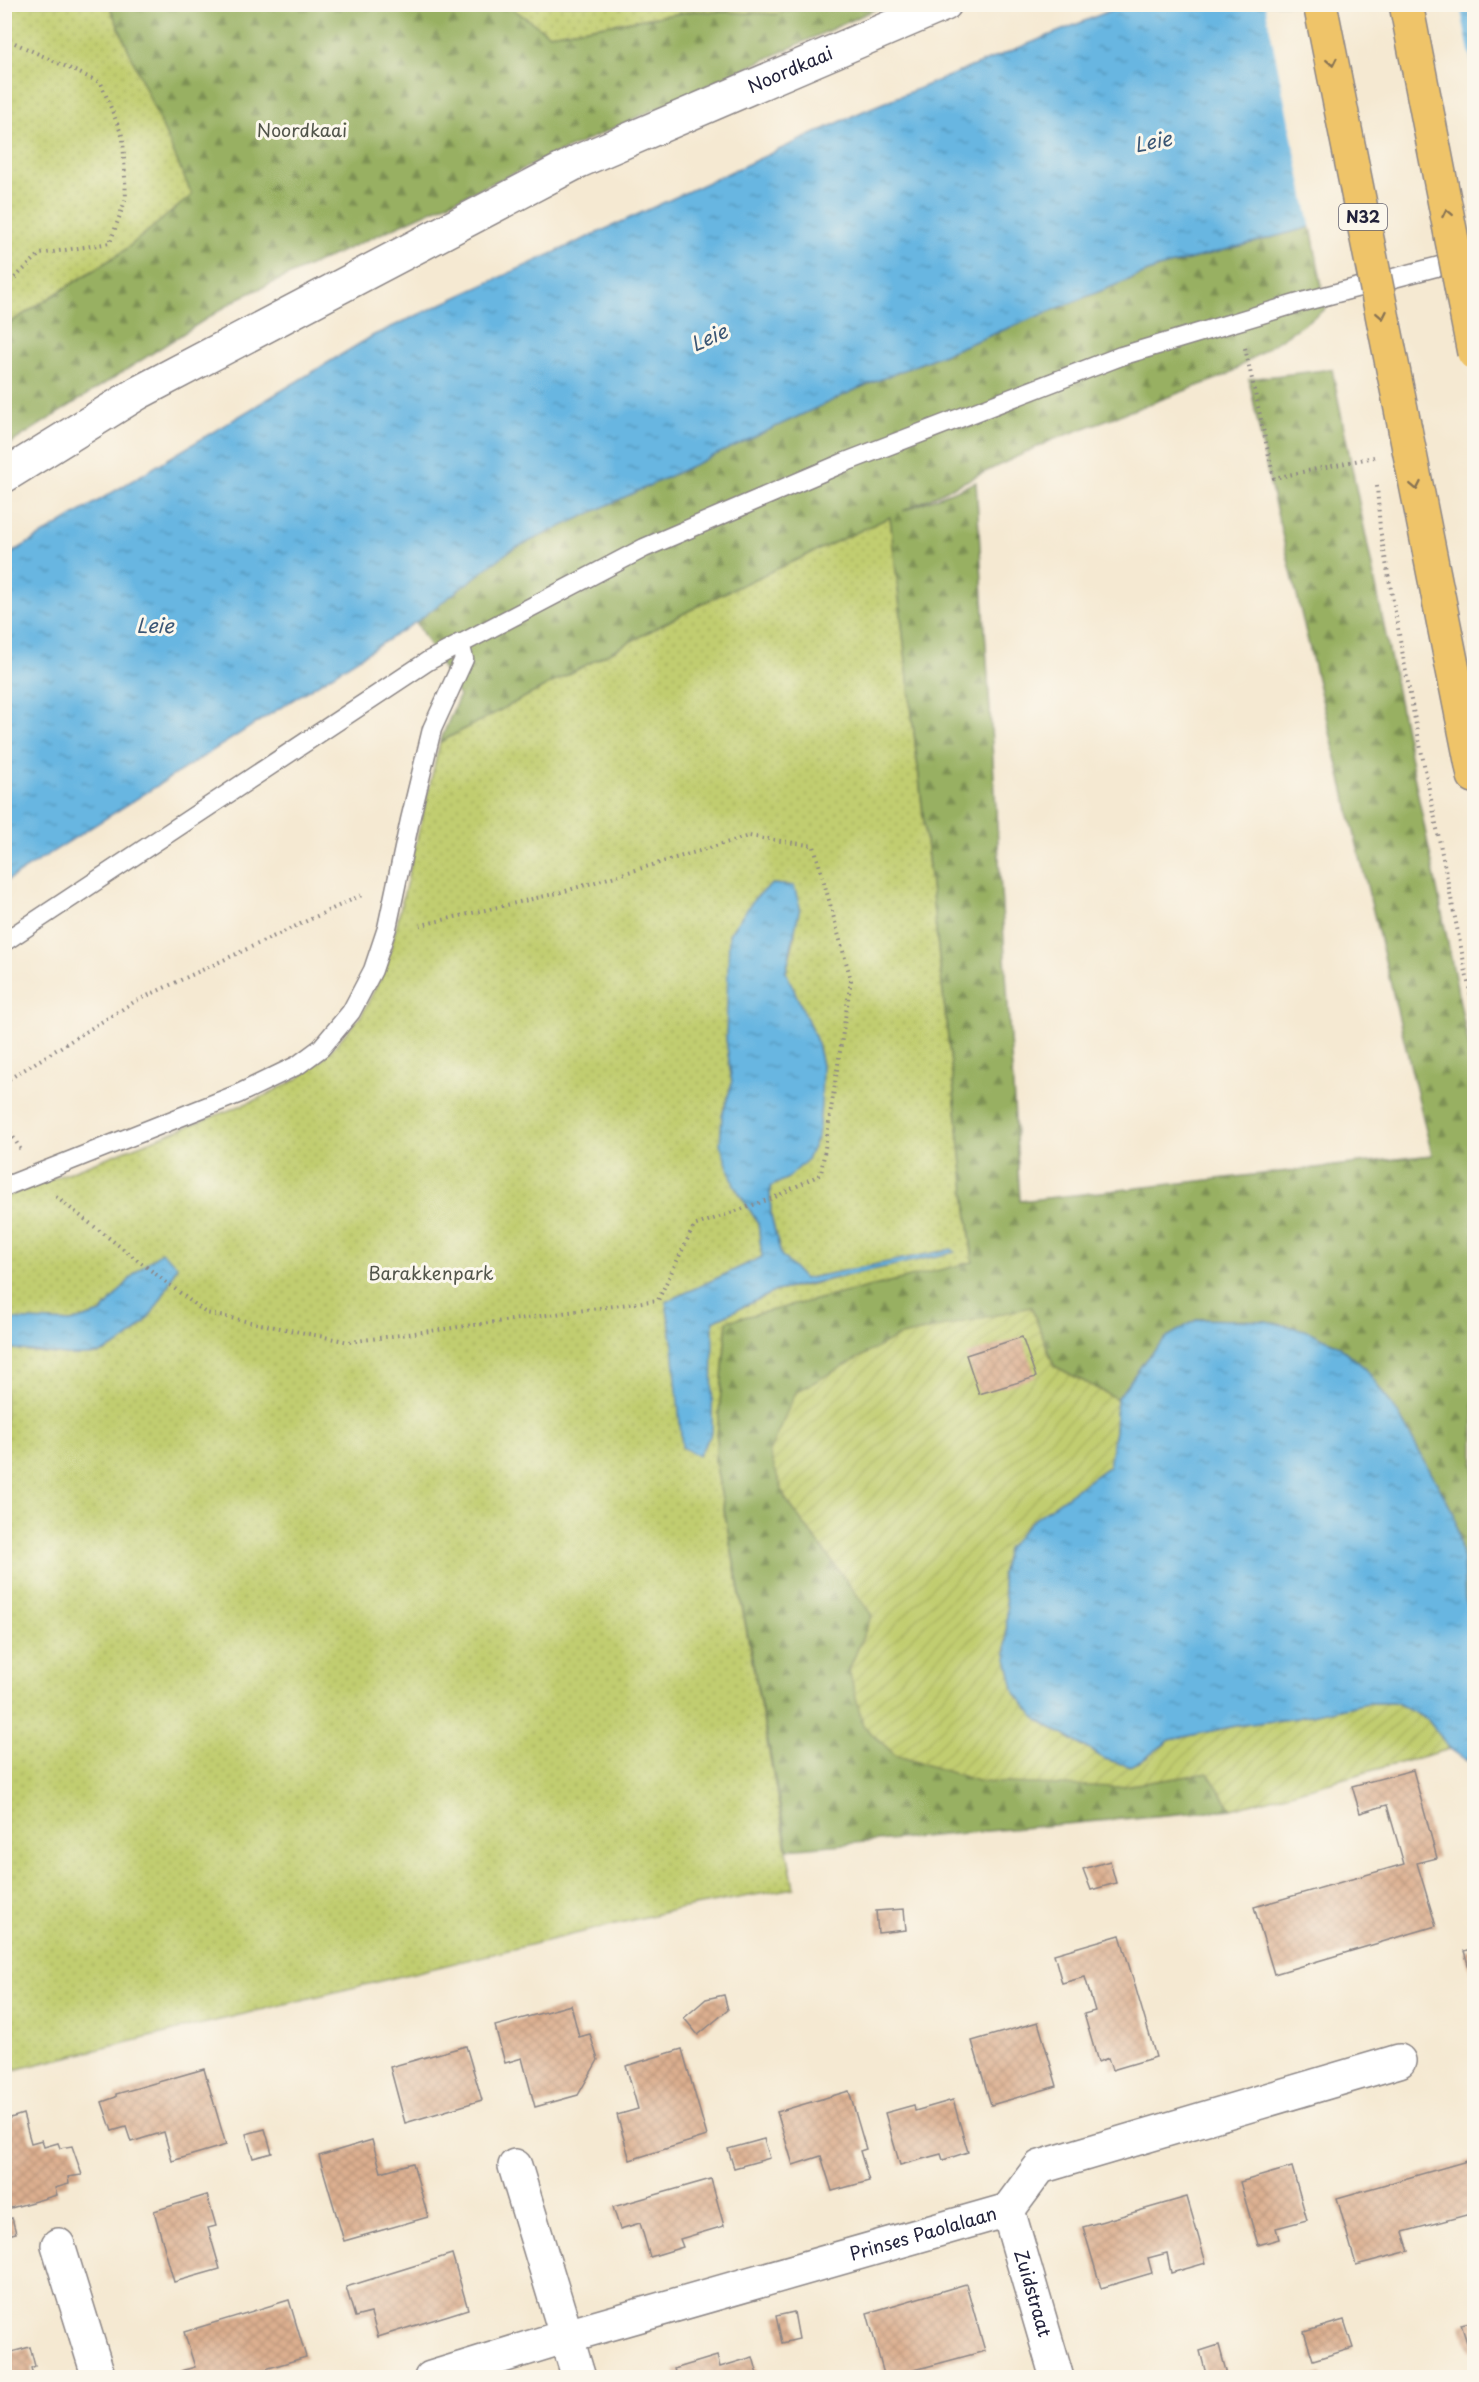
<svg xmlns="http://www.w3.org/2000/svg" width="1479" height="2382" font-family="'Playpen Sans',sans-serif">
<style>
.grass{fill:url(#grass-dots);stroke:#727855;stroke-width:1.5;fill-rule:evenodd}
.forest{fill:url(#forest-firs);stroke:#5d694e;stroke-width:1.5}
.garden{fill:url(#garden-furrows);stroke:#727855;stroke-width:1.5}
.water{fill:url(#water-ripples);stroke:#446c8e;stroke-width:1.5}
.pier{fill:#f5e9d2}
.building{fill:url(#building-cross-hatch)}
.lines{fill:none;stroke-linecap:round;stroke-linejoin:round}
.lane-casing{stroke:#8c8686;stroke-width:21}
.street-casing{stroke:#8c8686;stroke-width:36}
.highway-casing{stroke:#8c8686;stroke-width:36}
.path{stroke:#8c8686;stroke-width:4;stroke-dasharray:1.5 4.5;stroke-linecap:butt}
.lane{stroke:#fff;stroke-width:18}
.street{stroke:#fff;stroke-width:33}
.highway{stroke:#efc469;stroke-width:33}
.highway-bridge-casing{stroke:#8c8686;stroke-width:36;stroke-linecap:butt}
.highway-bridge{stroke:#efc469;stroke-width:33}
.oneway{stroke:#887352}
.labels{text-anchor:middle;stroke-width:6;stroke-linejoin:round;paint-order:stroke}
.shield{fill:#fbf7ec;stroke:#636270;stroke-width:1.5}
.shield-label{font-size:16px;font-weight:bold;fill:#22223b}
.street-label{font-size:18px;fill:#22223b;stroke:#fbf7ec}
.park-label{font-size:18px;fill:#52554b;stroke:#fbf7ec}
.water-label{font-size:20px;font-style:italic;fill:#3a5675;stroke:#fbf7ec}
</style>
<defs>
<pattern id="grass-dots" width="8" height="8" patternUnits="userSpaceOnUse" patternTransform="scale(1.5)"><rect width="8" height="8" fill="#c1cd6f"/><path d="M2 2h.1M6 6h.1" fill="none" stroke="#a6b061" stroke-width="1.8" stroke-linecap="round"/></pattern>
<pattern id="forest-firs" width="22" height="20" patternUnits="userSpaceOnUse" patternTransform="scale(1.5)"><rect width="22" height="20" fill="#98b062"/><path d="M5 1l3.5 6h-7zM16 11l3.5 6h-7z" fill="#7c8f52"/></pattern>
<pattern id="garden-furrows" width="10" height="10" patternUnits="userSpaceOnUse" patternTransform="scale(1.5)"><rect width="10" height="10" fill="#c1cd6f"/><path d="M-1 1l2-2M0 10L10 0M9 11l2-2" fill="none" stroke="#a6b061"/></pattern>
<pattern id="water-ripples" width="26" height="14" patternUnits="userSpaceOnUse" patternTransform="scale(1.5)"><rect width="26" height="14" fill="#67b6e1"/><path d="M2 4q2-2 4 0t4 0M15 11q2-2 4 0t4 0" fill="none" stroke="#5494b8"/></pattern>
<pattern id="building-cross-hatch" width="8" height="8" patternUnits="userSpaceOnUse" patternTransform="scale(1.5)"><rect width="8" height="8" fill="#dcaf8f"/><path d="M0 0l8 8M0 8l8-8" fill="none" stroke="#bc967c"/></pattern>
</defs>
<rect width="100%" height="100%" fill="#fbf7ec"/>
<filter id="ink" filterUnits="userSpaceOnUse"><feTurbulence type="fractalNoise" baseFrequency=".0167" numOctaves="2"/><feDisplacementMap in="SourceGraphic" scale="12" xChannelSelector="R" yChannelSelector="G"/><feConvolveMatrix kernelMatrix="1 2 1 2 8 2 1 2 1" color-interpolation-filters="sRGB"/></filter>
<filter id="wash" filterUnits="userSpaceOnUse"><feTurbulence type="fractalNoise" baseFrequency=".008" numOctaves="4" result="noise"/><feDisplacementMap in="SourceGraphic" scale="24" xChannelSelector="R" yChannelSelector="G"/><feGaussianBlur stdDeviation="1.35" result="paint"/><feColorMatrix in="noise" values="0 0 0 0 0 0 0 0 0 0 0 0 0 0 0 0 0 1.4 0 .05"/><feComposite in="paint" operator="in"/></filter>
<g filter="url(#wash)">
<rect width="100%" height="100%" fill="#f5e9d2"/>
<path class="grass" d="M5,5H109L193,195L121,253L5,326Z
M507,5H802L777,14L694,11L549,34Z
M890,517L973,1263L727,1321L715,1461L794,1888L678,1909L5,2072V1348C34,1351 67,1358 97,1354C103,1354 108,1349 114,1347C146,1330 164,1298 177,1265L136,1272L101,1313L71,1322L5,1319V1197L258,1099L299,1078L322,1060L361,1016L387,965L440,742L711,599ZM772,884L793,886L795,936L786,972L816,1039L822,1065L788,1178L770,1187L771,1216L781,1255L804,1279L952,1249L813,1284L776,1291L713,1321L673,1346L666,1302L762,1257L758,1223L734,1185L722,1116L732,1083L726,1039L755,898Z"/>
<path class="forest" d="M109,5H507L549,34L694,11L777,14L802,5H885L239,298L5,447V326L121,253L192,195Z
M1311,227L1326,309L1227,375L1052,440L903,511L976,482L1020,1201L1432,1155L1270,484L1249,379L1332,369L1474,1072V1622L1465,1599L1463,1561L1454,1514L1397,1412L1365,1368L1336,1344L1304,1330L1266,1321L1198,1319L1167,1337L1146,1359L1117,1399L1054,1366L1031,1307L785,1498L872,1615L849,1670L1116,1787L1208,1773L1232,1809L788,1849L715,1461L727,1321L973,1262L890,517L711,599L440,742L459,696L416,622L510,550L859,388L1158,268Z"/>
<path class="garden" d="M1031,1307L1054,1366L1117,1399L1115,1431L1109,1466L1029,1523L1001,1575L1007,1608L1006,1654L1038,1720L1105,1759L1129,1766L1142,1761L1170,1740L1235,1726L1297,1718L1367,1703H1397L1428,1720L1450,1749L1232,1809L1208,1773L1116,1787L981,1782L895,1755L863,1725L849,1670L872,1615L785,1498L769,1452L796,1392L897,1337Z"/>
<path class="water" d="M1124,5H1474V183L1158,268L859,388L511,550L416,622L5,882V557L374,335L868,109Z
M772,884L794,886L800,907L786,972L816,1039L822,1065L821,1105L818,1136L807,1160L788,1178L770,1187L771,1216L781,1255L804,1279L952,1249L955,1252L776,1291L713,1321L712,1433L698,1456L682,1447L673,1346L666,1302L762,1257L758,1223L734,1185L720,1144L722,1116L732,1083L726,1039L729,934L755,898Z
M161,1252L177,1265C164,1298 146,1330 114,1347C108,1349 103,1354 97,1354C67,1358 35,1351 5,1348V1319L71,1322L101,1313L136,1272Z
M1198,1319L1266,1321L1305,1330L1336,1344L1365,1368L1397,1412L1454,1514L1463,1561L1465,1599L1474,1622V1759L1466,1760L1450,1749L1428,1720L1397,1703H1367L1297,1718L1235,1726L1170,1740L1141,1761L1129,1766L1105,1759L1038,1720L1015,1693L1006,1654L1007,1608L1001,1575L1007,1549L1029,1523L1109,1466L1115,1431L1117,1399L1146,1359L1167,1337Z"/>
<path class="pier" d="M1265,5H1460L1474,77V186L1311,230Z"/>
<g id="blocks">
<path class="building" d="M1022,1337L1036,1377L979,1394L966,1355Z
M1413,1770L1437,1858L1417,1863L1436,1926L1274,1974L1254,1907L1404,1864L1387,1805L1360,1813L1352,1786Z
M1110,1861L1116,1883L1091,1890L1083,1869Z
M904,1909L906,1930L878,1933L876,1911Z
M1120,1935L1156,2057L1112,2070L1108,2058L1098,2062L1084,2014L1095,2011L1085,1977L1062,1983L1054,1954Z
M1474,1948V1983L1464,1951Z
M724,1995L728,2010L698,2035L684,2018L706,1999Z
M571,2005L579,2037L590,2034L598,2060L578,2095L535,2107L522,2058L505,2063L495,2026Z
M1038,2022L1057,2086L991,2105L972,2041Z
M466,2046L482,2100L405,2123L390,2067Z
M682,2049L707,2136L630,2160L617,2115L638,2109L626,2066Z
M204,2069L226,2145L172,2161L164,2132L131,2142L126,2127L112,2131L102,2102L116,2097V2094Z
M849,2091L866,2149L860,2151L869,2181L832,2191L821,2156L793,2165L777,2112Z
M953,2100L968,2152L943,2160L941,2154L900,2165L885,2113L914,2105L915,2111Z
M23,2114L31,2143L42,2140L44,2147L58,2143L60,2148L72,2146L82,2175L68,2177L69,2184L55,2188L57,2195L4,2210V2120Z
M265,2129L272,2153L253,2158L246,2134Z
M764,2139L770,2158L734,2168L728,2149Z
M372,2140L381,2172L413,2163L428,2217L344,2241L319,2156Z
M1474,2159V2213L1403,2232L1409,2251L1356,2265L1337,2198Z
M1292,2167L1307,2220L1276,2228L1279,2239L1258,2245L1240,2182Z
M711,2179L724,2226L680,2239L683,2247L650,2257L640,2223L620,2229L613,2207Z
M207,2195L216,2226L208,2228L220,2269L174,2282L154,2211Z
M1187,2197L1206,2263L1171,2273L1167,2253L1148,2258L1152,2273L1101,2288L1083,2227Z
M12,2218L16,2233L4,2236V2220Z
M452,2254L468,2309L378,2337L371,2313L355,2317L346,2287Z
M966,2284L985,2351L885,2378L867,2313Z
M289,2300L306,2357L235,2378H177L181,2371L195,2367L184,2332Z
M794,2312L799,2339L782,2343L776,2316Z
M1344,2320L1353,2348L1313,2360L1304,2332Z
M1474,2321V2351L1470,2352L1461,2324Z
M1219,2345L1227,2375L1207,2378L1200,2351Z
M30,2347L35,2366L31,2368L34,2378H4V2354Z
M717,2356L720,2367L753,2357L759,2378H669L676,2375L674,2369Z
M1322,2373L1323,2378H1307V2377Z"/>
</g>
</g>
<g filter="url(#ink)">
<use href="#blocks" fill-opacity="0" stroke="#8c8686" stroke-width="1.5"/>
<g class="lines">
<defs>
<path id="lane" d="M4,942L428,661L644,548L843,463L1121,356L1302,302L1474,257
M4,1187L238,1094L298,1065L321,1048L351,1012L373,970L387,928L410,820L432,729L464,659L460,643"/>
<g id="street">
<path id="s1" d="M4,476L138,393L579,161L945,4"/>
<path d="M515,2166L579,2378"/>
<path id="s2" d="M1008,2210L1057,2378"/>
<path d="M58,2245L99,2378"/>
<path id="s3" d="M431,2378L567,2336L1008,2210L1040,2167L1399,2061"/>
</g>
<path id="highway" d="M1405,429L1474,776"/>
</defs>
<use href="#lane" class="lane-casing"/>
<use href="#street" class="street-casing"/>
<use href="#highway" class="highway-casing"/>
<path class="path" d="M4,38L101,83L123,138L126,198L110,243L40,254L4,288
M1245,348L1274,478L1374,457
M1377,486L1380,529L1411,700L1474,1012
M4,1082L134,1002L364,894
M4,1122L21,1150
M56,1197L206,1313L349,1342L658,1300L694,1226L773,1198L821,1174L851,980L814,846L749,836L562,892L417,926"/>
<use href="#lane" class="lane"/>
<use href="#street" class="street"/>
<use href="#highway" class="highway"/>
<defs>
<path id="highway-bridge" d="M1320,4L1405,429
M1406,4L1474,353"/>
</defs>
<use href="#highway-bridge" class="highway-bridge-casing"/>
<use href="#highway-bridge" class="highway-bridge"/>
</g>
<defs><path id="oneway-chevron" d="M-2-3.5L2.5 0L-2 3.5" fill="none" stroke-width="1.6" stroke-linecap="round" stroke-linejoin="round" transform="scale(1.5)"/></defs>
<g class="oneway">
<use href="#oneway-chevron" transform="translate(1332 62) rotate(79)"/>
<use href="#oneway-chevron" transform="translate(1447 213) rotate(-101)"/>
<use href="#oneway-chevron" transform="translate(1382 315) rotate(79)"/>
<use href="#oneway-chevron" transform="translate(1416 486) rotate(79)"/>
</g>
</g>
<g class="labels">
<rect class="shield" x="1339" y="204" width="48" height="26" rx="4.5"/>
<g class="shield-label">
<text x="1363" y="223">N32</text>
</g>
<g class="street-label">
<text dy="6" stroke="none"><textPath href="#s1" startOffset="886">Noordkaai</textPath></text>
<text dy="6" stroke="none"><textPath href="#s3" startOffset="513">Prinses Paolalaan</textPath></text>
<text dy="6" stroke="none"><textPath href="#s2" startOffset="87">Zuidstraat</textPath></text>
</g>
<g class="park-label">
<text x="302" y="137">Noordkaai</text>
<text x="431" y="1280">Barakkenpark</text>
</g>
<g class="water-label">
<text transform="translate(1153 142) rotate(-12)" y="7">Leie</text>
<text transform="translate(709 338) rotate(-25)" y="7">Leie</text>
<text x="155" y="633">Leie</text>
</g>
</g>
<rect width="1479" height="2382" fill="none" stroke="#fbf7ec" stroke-width="24"/>
</svg>
